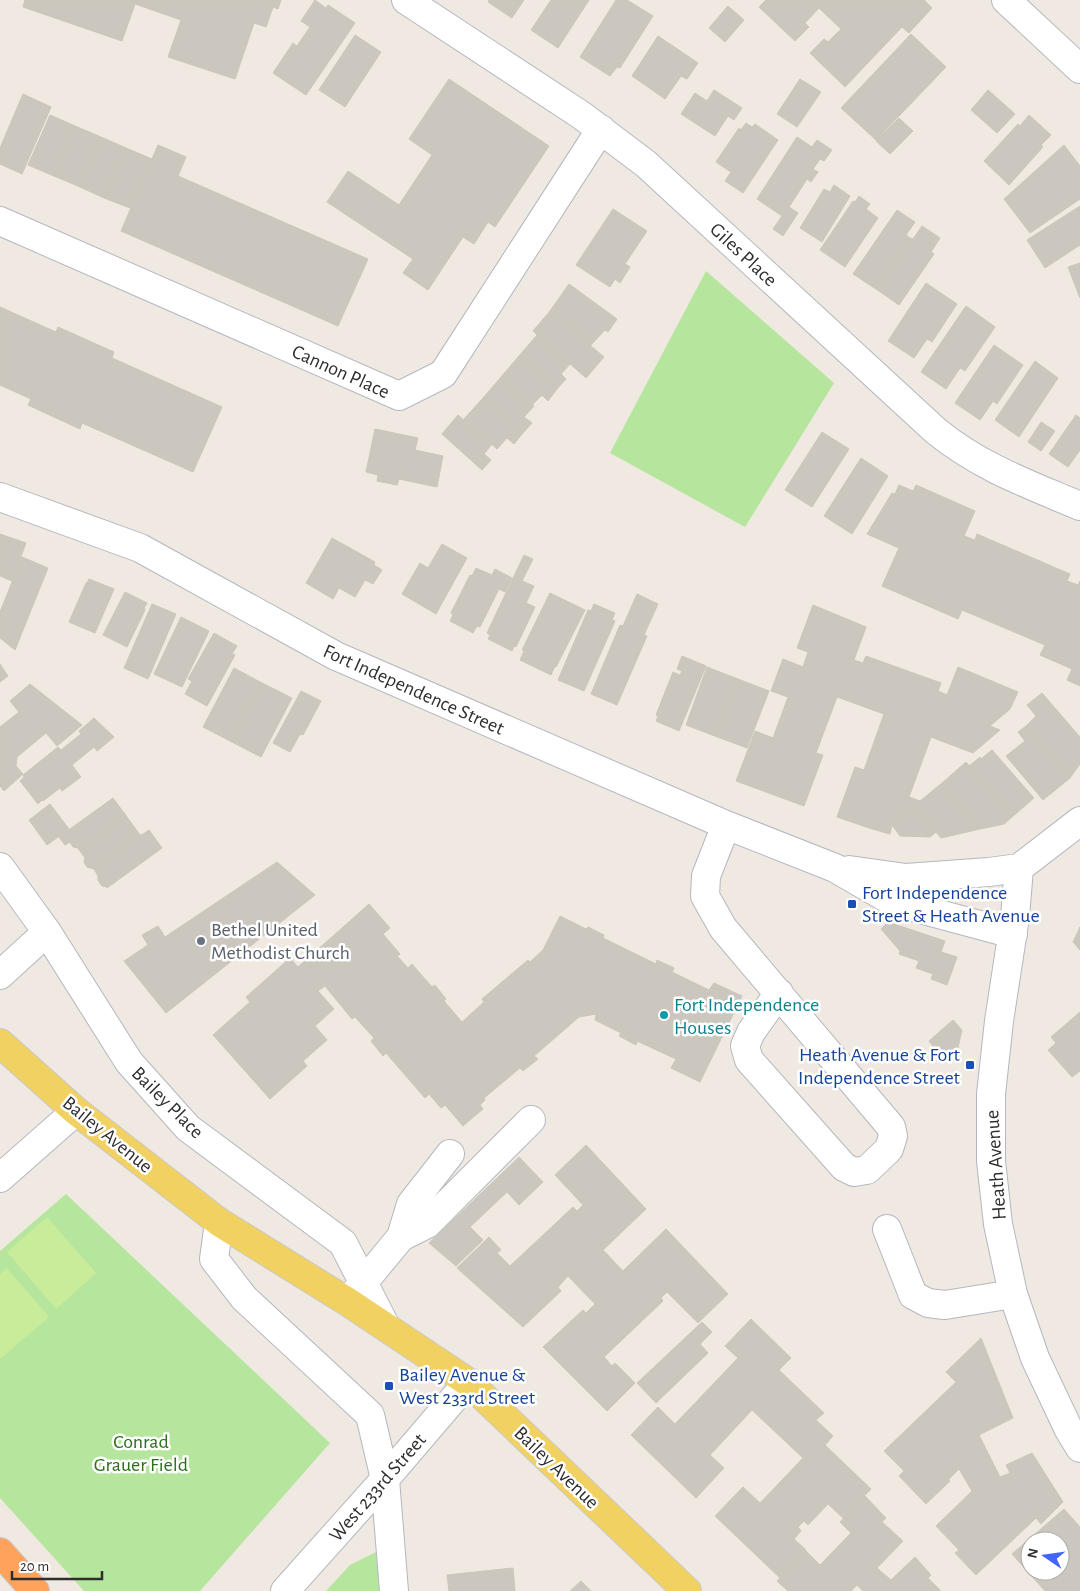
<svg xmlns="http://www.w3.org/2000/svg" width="1080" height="1591" font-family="'Alegreya Sans',sans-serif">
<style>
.green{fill:#b6e59e}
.pitch{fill:#c9ec9a}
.building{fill:#cbc7bf;stroke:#cbc5ba;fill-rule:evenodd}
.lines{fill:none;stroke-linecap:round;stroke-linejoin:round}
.minor-casing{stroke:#b4b7c1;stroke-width:30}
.major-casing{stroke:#c9c9c9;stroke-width:30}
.highway-casing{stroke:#c9c9c9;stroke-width:30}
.minor{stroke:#fff;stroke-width:28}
.major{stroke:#f2d163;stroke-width:28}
.highway{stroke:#ffa35c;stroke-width:28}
.transit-dot{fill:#1a4fb4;stroke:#fff;stroke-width:2}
.worship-dot{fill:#6b7280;stroke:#fff;stroke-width:2}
.culture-dot{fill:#0f9aa8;stroke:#fff;stroke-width:2}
.labels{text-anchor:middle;stroke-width:5;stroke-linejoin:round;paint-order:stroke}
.street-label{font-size:20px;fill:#2e2e2e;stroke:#fff}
.transit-label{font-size:20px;fill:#164399;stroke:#fff;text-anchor:start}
.worship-label{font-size:20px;fill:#5b616d;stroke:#fff;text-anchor:start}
.culture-label{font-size:20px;fill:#0d838f;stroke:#fff;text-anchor:start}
.park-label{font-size:20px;fill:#2c6e1b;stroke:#fff}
</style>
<rect width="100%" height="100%" fill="#efe9e1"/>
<path class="green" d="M706,271L834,383L745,527L610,453Z
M66,1194L330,1443L200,1591H84L0,1498V1251Z
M376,1552L380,1591H326L350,1565Z"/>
<path class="pitch" d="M47,1217L96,1273L56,1309L7,1252Z
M7,1268L49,1317L0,1359V1274Z"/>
<path class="building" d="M25,0H281L278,9L273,7L266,27L254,23L235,79L168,57L181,20L135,4L122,41L23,7Z
M315,0L326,8L328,5L355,23L306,95L273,73L293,43L297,46L310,27L301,21Z
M489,0H524L512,18L488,2Z
M551,0H589L558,48L531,30Z
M616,0H627L653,16L620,68L617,67L610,76L580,57Z
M766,0H924L932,8L909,33L902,27L845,87L810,53L824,39L828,42L841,29L819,8L805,23L809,27L795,41L759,7Z
M728,6L744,20L725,42L709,28Z
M911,34L946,67L876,140L841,108Z
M355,35L381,52L345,107L319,90Z
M658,36L698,63L687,79L681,76L665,99L632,76Z
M449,79L549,146L495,227L488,222L474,244L463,237L428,290L403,273L413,259L327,202L348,171L399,205L432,155L409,139Z
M800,79L821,92L797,127L777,114Z
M714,90L742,108L734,120L728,116L715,136L681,114L695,93L707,101Z
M988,90L1015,114L997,133L971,110Z
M23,94L51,107L22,174L0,164V148Z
M50,115L75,126L54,176L28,165Z
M1029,115L1051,135L1041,145L1043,147L1009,185L984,161L1018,124L1020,126Z
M899,118L913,131L890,154L876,141Z
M746,123L752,127L755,124L778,140L743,193L725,181L731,172L716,162L739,128L741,130Z
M75,126L101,137L80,187L54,176Z
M101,137L126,148L104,198L80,187Z
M797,137L812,147L817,140L832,150L824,161L820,159L813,169L818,172L811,182L807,179L789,207L798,213L783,236L773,229L782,216L757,199Z
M158,145L186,157L178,176L368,259L338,326L121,231Z
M1064,145L1080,166V199L1030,233L1004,199Z
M126,148L152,159L130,208L104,198Z
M834,185L850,196L822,242L800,228L824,189L830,192Z
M859,196L870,204L866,209L878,218L845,267L820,250L853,201L855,202Z
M1080,206V245L1045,268L1027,240Z
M613,209L647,231L625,264L630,267L620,283L615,279L610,287L576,265Z
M897,210L915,222L906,235L910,238L876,289L853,274Z
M922,226L940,238L931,252L934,254L899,305L876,289L910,238L913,239Z
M1080,263V298L1068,267Z
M926,283L957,304L932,342L927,339L914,358L888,341Z
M569,284L617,319L608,332L605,330L590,346L550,311Z
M966,306L995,327L965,371L960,368L946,389L921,372Z
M0,307L56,332L58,327L114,352L112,358L222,407L193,472L82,423L80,429L28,405L31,399L0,385Z
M550,311L604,357L586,378L533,331Z
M537,335L570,364L561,374L566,379L557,389L519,356Z
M994,345L1023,365L997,404L993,401L980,420L955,403Z
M519,356L557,389L548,401L542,395L532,405L501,377Z
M1035,361L1058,378L1019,437L995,420Z
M501,377L534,406L524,417L532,423L523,433L483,398Z
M483,398L523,433L514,444L507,438L497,449L464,419Z
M458,415L492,444L484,454L491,460L482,470L442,434Z
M1076,415L1080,418V450L1068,467L1049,454Z
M1041,422L1055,431L1041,451L1028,442Z
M375,429L418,438L415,450L443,456L437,487L399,479L397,485L377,481L378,475L366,472Z
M822,432L849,449L812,507L785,490Z
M861,458L888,476L852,534L824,516Z
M899,485L913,491L916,485L975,511L964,536L975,540L977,534L1070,574L1067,581L1078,585L1080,581V686L1067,680L1072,669L1040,655L1045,645L962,610L958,619L882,586L899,548L867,534L892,493L895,494Z
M0,534L26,543L12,581L0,576Z
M332,538L375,562L374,565L382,570L373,584L365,580L355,597L339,588L333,599L306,583Z
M442,544L467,558L436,614L402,594L420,563L428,568Z
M524,555L533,559L522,581L534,586L526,603L535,607L516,647L514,646L512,651L488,639L490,635L487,633Z
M22,557L48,568L15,650L0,638V612Z
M476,568L492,575L495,569L512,578L505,592L499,589L480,627L477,626L473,633L450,621L453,615L451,613L470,575L472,576Z
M89,579L114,589L95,633L69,622L86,583H87Z
M125,592L147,603L144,608L145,610L127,647L103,635Z
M550,593L585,610L556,667L555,666L551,675L520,660L524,651L522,650Z
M637,594L658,604L644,635L647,636L617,705L591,694L620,625L623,626Z
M152,604L176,614L148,679L124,668Z
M594,604L615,613L612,620L615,621L584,691L558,680L588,610L591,611Z
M813,605L866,627L854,660L863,663L866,656L941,683L938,691L947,695L958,667L1018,692L1010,709L990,726L1000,730L973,753L931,737L909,797L920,801L892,825L890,834L869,828L837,817L855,767L864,770L884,714L837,697L816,753L823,755L804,806L736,781L755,731L773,738L788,697L771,691L783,659L803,667L808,652L797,648Z
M181,617L209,631L182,687L154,674Z
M214,633L237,646L232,654L235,655L207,706L185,694L192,681L188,679Z
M682,656L706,666L679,731L656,721L658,716L656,715L673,672L680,675L682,671L677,669Z
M0,664L8,676L0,682Z
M707,667L738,679L715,736L686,725Z
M234,668L262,683L232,742L203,727Z
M738,679L769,691L747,748L715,736Z
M262,683L292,698L261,757L232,742Z
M30,684L82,725L57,746L46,733L17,757L16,766L23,774L4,791L0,786V727L19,712L10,701Z
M301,691L321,701L303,735L300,734L290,752L273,743Z
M1042,693L1080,737V764L1070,778L1026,726L1036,716L1027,705Z
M94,718L114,737L97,751L94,747L72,765L81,777L62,791L60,788L43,801L42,800L38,804L20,781L24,777L23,775L58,747L61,750L81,734L79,731Z
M1026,726L1070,778L1043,800L1006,756L1025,741L1018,732Z
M992,750L1034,798L1012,817L969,766L980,757L981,759Z
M966,762L1012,817L1004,824L980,829L942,783Z
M942,783L980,829L941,838L914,806Z
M113,798L127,817L80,851L78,848L73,847L70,842L65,845L59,837Z
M50,804L69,829L47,845L29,820Z
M914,806L936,832L930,837L900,836L892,825Z
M127,817L140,835L94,869L87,867L84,862L85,858L80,851Z
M149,830L162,848L107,888L105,886L104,887L101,885L98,880V876L94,869L142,834V835Z
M277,862L315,895L166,1013L124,961L148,945L142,935L158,926L165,937Z
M369,904L390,928L383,934L400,954L397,956L408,968L412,964L432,987L435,985L446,999L444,1001L462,1022L484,1002L482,999L528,960L530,962L543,950L560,916L586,929L588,927L604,935L603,938L656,964L657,960L674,968L672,972L709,990L714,983L742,996L700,1082L671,1068L676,1059L637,1041L636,1045L619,1036L621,1033L595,1020L596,1014L579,1017L534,1056L538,1059L523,1071L520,1068L484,1098L485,1100L480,1105L483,1109L463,1126L445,1105L441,1108L429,1094L425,1098L386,1053L383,1056L371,1041L374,1038L355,1017L352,1019L325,986L318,991L334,1009L315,1026L327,1040L303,1061L307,1066L270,1099L213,1035L250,1002L246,997L290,958L298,967Z
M888,922L945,941L941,952L957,957L947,985L931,979L933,974L916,968L919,961L899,954L900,951L881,929Z
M1080,927V950L1073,942Z
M1080,1012V1071L1072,1077L1048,1050L1056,1043L1051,1037Z
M953,1020L962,1030L955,1061H945L929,1041Z
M586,1145L646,1209L603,1250L623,1271L666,1229L728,1294L698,1323L667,1292L661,1298L663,1301L604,1357L612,1366L615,1363L635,1383L607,1411L543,1347L583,1310L586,1313L595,1304L568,1276L558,1287L561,1291L523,1327L457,1268L489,1237L501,1250L497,1253L510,1266L573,1207L577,1211L583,1205L555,1175Z
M519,1157L543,1182L519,1205L507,1192L470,1227L483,1240L456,1266L429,1243Z
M751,1319L791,1358L779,1370L824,1413L816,1420L833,1436L825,1445L871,1489L843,1518L828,1504L808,1525L804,1521L798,1527L801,1531L794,1539L806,1550L780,1578L715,1516L743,1487L760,1503L803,1458L752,1410L710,1455L724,1468L696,1498L631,1435L658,1407L675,1424L738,1358L725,1346Z
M702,1322L712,1332L700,1344L708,1353L656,1403L637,1383Z
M981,1338L1013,1418L979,1435L1000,1477L1010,1473L1006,1465L1032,1453L1063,1502L1041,1524L1036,1518L976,1575L955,1553L959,1550L936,1526L972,1491L959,1469L948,1480L950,1481L926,1504L899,1476L904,1471L884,1451L956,1382L946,1372Z
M865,1496L886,1518L882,1522L903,1541L877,1568L891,1580L915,1557L931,1575L928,1578L941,1591H863L857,1585L851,1591H788L777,1581L806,1551L820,1565L851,1533L840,1522Z
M1064,1509L1080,1527V1591H1045L1012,1554ZM1030,1541H1060V1571H1030Z
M513,1568L515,1591H449L447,1575Z
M581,1581L591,1591H570Z"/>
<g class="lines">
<defs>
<path id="minor" d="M406,0L581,115L646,164L936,431C980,467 1028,484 1080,506
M1006,0L1080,69
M0,221L399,396L443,374L601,129
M0,497L140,548L336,656L726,825L835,868L894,902L1013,934
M726,825L706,876L705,896L723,928L891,1127L893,1136L889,1149L867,1170L854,1172L844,1167L749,1060L745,1046L751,1032L779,993
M0,867L47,932L129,1062L188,1128L343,1243L386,1327
M1019,868L1015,917L999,1021L991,1094V1161L998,1224L1013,1294L1035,1358L1069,1430L1080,1448
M849,870L906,878L989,872L1019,868L1080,821
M0,975L47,932
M0,1178L76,1111
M219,1222L214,1259L244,1298L370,1415L385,1479L394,1591
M887,1229L913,1295L928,1303L945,1305L1013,1294
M401,1237L427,1224L531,1120
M353,1295L401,1237L411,1204L450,1154
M285,1591L385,1479L468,1382"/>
<path id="major" d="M0,1043L76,1111L219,1222L348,1302L468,1382L687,1591"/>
<path id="highway" d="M0,1552L35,1591"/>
</defs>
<use href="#minor" class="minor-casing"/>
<use href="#major" class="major-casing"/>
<use href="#highway" class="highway-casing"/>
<use href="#minor" class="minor"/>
<use href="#major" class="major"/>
<use href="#highway" class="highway"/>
</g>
<g class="transit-dot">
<rect x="847" y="899" width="10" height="10" rx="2.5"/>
<rect x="965" y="1060" width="10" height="10" rx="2.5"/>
<rect x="384" y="1381" width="10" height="10" rx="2.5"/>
</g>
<circle class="worship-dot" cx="201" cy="941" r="5"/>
<circle class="culture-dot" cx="664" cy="1015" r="5"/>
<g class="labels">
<g class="street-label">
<text transform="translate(744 254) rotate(43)" y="7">Giles Place</text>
<text transform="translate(341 371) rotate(24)" y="7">Cannon Place</text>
<text transform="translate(414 689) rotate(24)" y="7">Fort Independence Street</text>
<text transform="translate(168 1102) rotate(45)" y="7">Bailey Place</text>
<text transform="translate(108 1134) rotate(39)" y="7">Bailey Avenue</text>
<text transform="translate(995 1165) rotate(-94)" y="7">Heath Avenue</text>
<text transform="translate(557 1467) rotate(44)" y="7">Bailey Avenue</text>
<text transform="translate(377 1487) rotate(-49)" y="7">West 233rd Street</text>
</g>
<g class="transit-label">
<text x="862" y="899">Fort Independence<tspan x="862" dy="23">Street &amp; Heath Avenue</tspan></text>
<text x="960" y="1061" text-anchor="end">Heath Avenue &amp; Fort<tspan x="960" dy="23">Independence Street</tspan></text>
<text x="399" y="1381">Bailey Avenue &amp;<tspan x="399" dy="23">West 233rd Street</tspan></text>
</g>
<g class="worship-label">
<text x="211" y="936">Bethel United<tspan x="211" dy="23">Methodist Church</tspan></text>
</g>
<g class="culture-label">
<text x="674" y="1011">Fort Independence<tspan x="674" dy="23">Houses</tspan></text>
</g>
<g class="park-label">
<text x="141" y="1448">Conrad<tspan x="141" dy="23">Grauer Field</tspan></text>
</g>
</g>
<g transform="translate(1045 1556) rotate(283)"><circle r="24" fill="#ffffff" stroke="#ababab"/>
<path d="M0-4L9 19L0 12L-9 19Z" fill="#4264fb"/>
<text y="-8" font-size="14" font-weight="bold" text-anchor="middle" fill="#2e2e2e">N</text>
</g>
<path d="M12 1571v8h90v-8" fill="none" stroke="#2e2e2e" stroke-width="2.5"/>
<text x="20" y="1571" font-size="15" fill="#2e2e2e" stroke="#ffffff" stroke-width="4" paint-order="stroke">20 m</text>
</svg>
